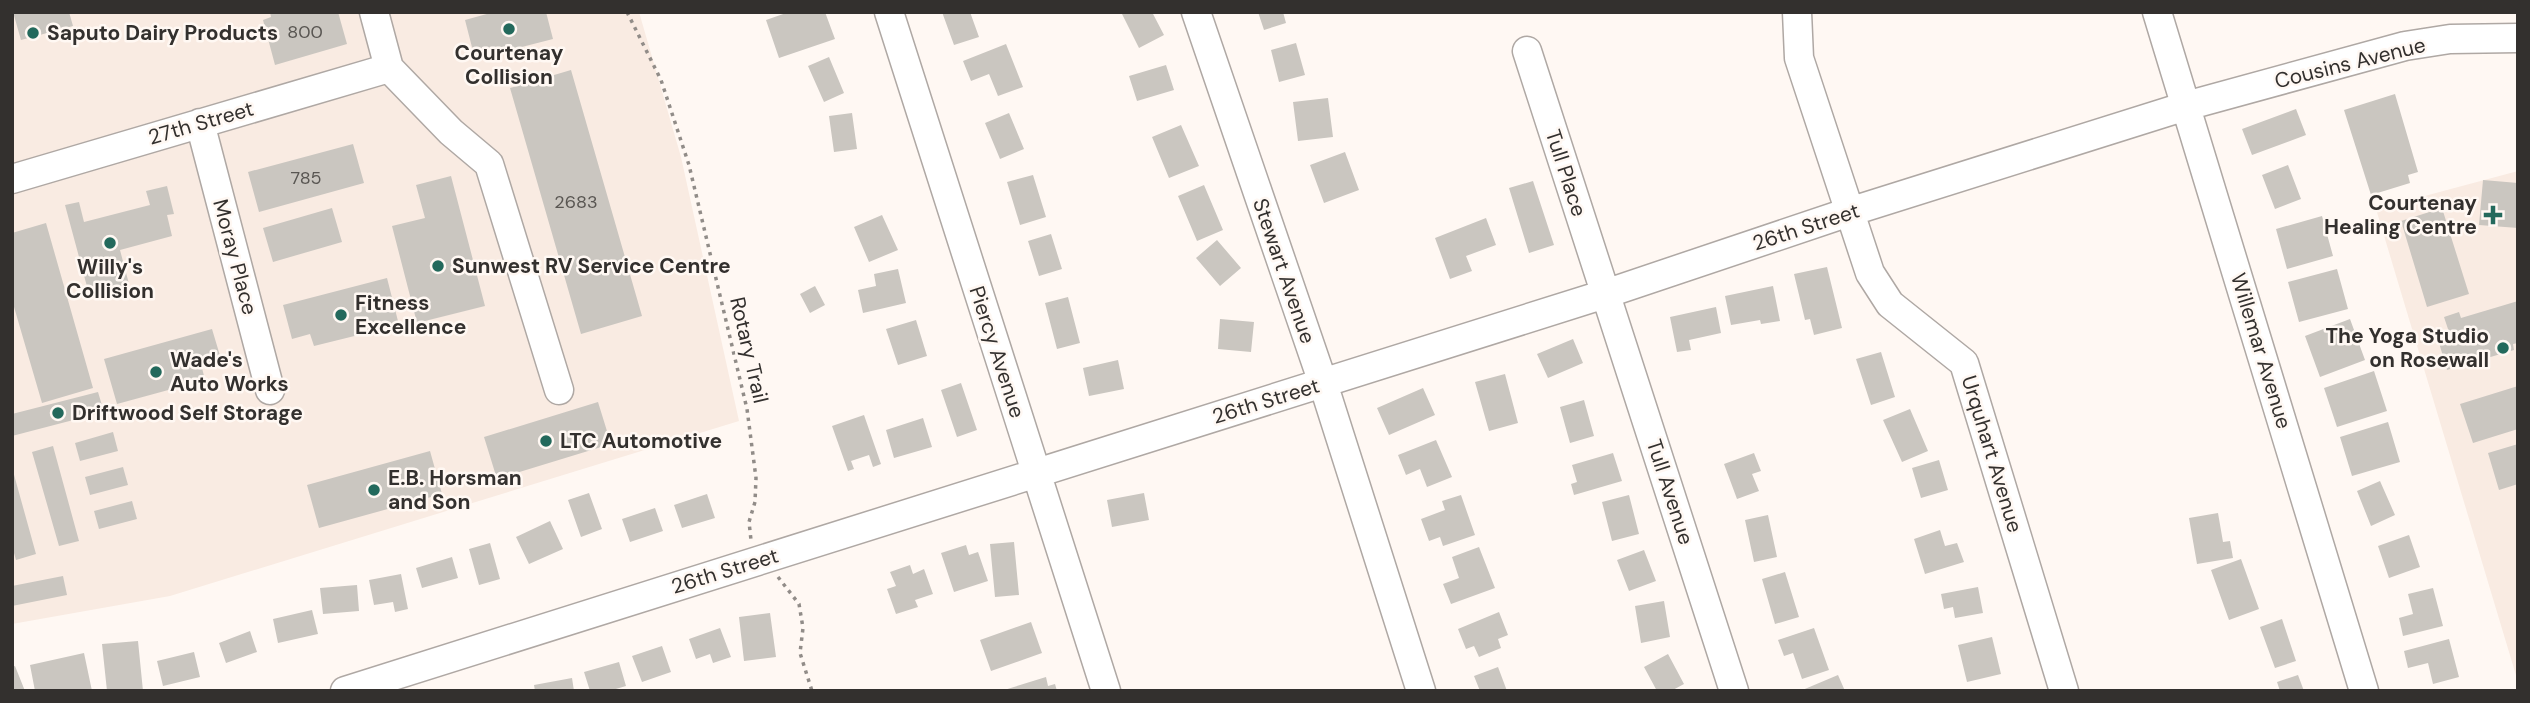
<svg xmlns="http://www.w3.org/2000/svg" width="2530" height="703" font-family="'DM Sans',sans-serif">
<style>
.built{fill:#f9ebe2}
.building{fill:#cac6c0}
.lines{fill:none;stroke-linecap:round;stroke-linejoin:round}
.minor-casing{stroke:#afa8a4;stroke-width:31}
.path{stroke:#918c88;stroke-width:3.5;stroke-dasharray:3.5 5;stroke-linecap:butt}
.minor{stroke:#fff;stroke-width:28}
.poi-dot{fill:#23695c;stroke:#fff8f3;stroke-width:2.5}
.labels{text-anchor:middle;stroke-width:5;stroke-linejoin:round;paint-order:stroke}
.number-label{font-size:18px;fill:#595652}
.poi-label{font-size:21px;font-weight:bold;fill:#33302e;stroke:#fff8f3;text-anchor:start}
.street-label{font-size:21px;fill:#33302e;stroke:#fff8f3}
</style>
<rect width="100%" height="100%" fill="#fff8f3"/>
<path class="built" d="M12,12H639L681,157L739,421L170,596L12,624Z
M2518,171V682L2376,209Z"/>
<path class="building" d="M13,12H69L73,26L21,40Z
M270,12H338L347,44L275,65L263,20L271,17Z
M494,12H546L553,39L475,59L465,20Z
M789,12H825L835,39L779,58L766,20Z
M942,12H970L979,37L954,45Z
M1121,12H1152L1164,35L1139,48Z
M1258,12H1283L1286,23L1264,30Z
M1296,43L1305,75L1279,82L1271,50Z
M1006,44L1023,87L998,96L989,74L971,81L963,61Z
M829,57L844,93L824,102L808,66Z
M1166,65L1174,90L1137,101L1129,76Z
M571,70L642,316L581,334L510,88Z
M2395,94L2418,172L2408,175L2410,183L2371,195L2344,110Z
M1328,98L1333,137L1298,141L1293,102Z
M2296,109L2306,135L2252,155L2242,129Z
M852,113L857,149L834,152L829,116Z
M1009,113L1024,149L1000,159L985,123Z
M1181,125L1199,166L1169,178L1152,137Z
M353,144L364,183L259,212L248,172Z
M1345,152L1359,190L1324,203L1310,165Z
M2288,165L2301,199L2275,209L2262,175Z
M1033,175L1046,217L1020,225L1007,182Z
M451,176L485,306L417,323L392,226L425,218L416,185Z
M2483,180L2518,183V228L2479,225Z
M1533,181L1554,245L1529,253L1509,188Z
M1204,185L1223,230L1197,241L1178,196Z
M167,186L174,214L167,215L172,236L120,250L129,284L89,294L65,205L79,202L84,222L150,205L146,191Z
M332,208L342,242L273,262L263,228Z
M2442,208L2469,294L2427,307L2401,221Z
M882,215L898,250L869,262L854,227Z
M2322,216L2333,256L2287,269L2276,229Z
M1486,218L1496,245L1466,256L1472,271L1450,279L1435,238Z
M46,223L93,388L42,403L12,300V233Z
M1051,234L1062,269L1039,276L1028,241Z
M1217,240L1241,268L1220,286L1196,258Z
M1827,267L1842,328L1814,335L1810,319L1805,320L1794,274Z
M898,269L906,303L863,313L858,290L876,286L874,274Z
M2337,269L2348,309L2299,322L2288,282Z
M387,278L399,325L314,346L310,334L292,339L283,305Z
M815,286L825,305L810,313L800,294Z
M1773,286L1780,321L1761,324L1760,320L1731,325L1725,296Z
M1068,297L1080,343L1057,349L1045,303Z
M2518,301V329H2516L2518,343L2513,344L2514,350L2447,370L2437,336L2449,332L2444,317L2459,312L2461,318Z
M1716,307L1721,333L1689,340L1691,350L1677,352L1670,317Z
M1220,319L1254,322L1251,352L1218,349Z
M2350,319L2365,360L2320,377L2305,336Z
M916,320L927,356L898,365L886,329Z
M212,329L221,359L201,364L205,380L117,404L104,359Z
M1573,339L1583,363L1548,378L1537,354Z
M1881,352L1895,397L1871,405L1856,359Z
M1118,360L1124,389L1089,396L1083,368Z
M2374,371L2387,411L2337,427L2324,388Z
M1505,374L1518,423L1489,431L1475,382Z
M961,383L977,430L957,437L941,390Z
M2518,386V429L2473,443L2460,404Z
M1423,388L1435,415L1389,435L1377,408Z
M98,392L104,412L12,436V414Z
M1584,400L1594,436L1570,443L1560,407Z
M598,402L611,444L497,479L484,437Z
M1910,409L1928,451L1902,462L1883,420Z
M864,415L881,464L873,467L869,455L851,461L854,469L848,471L832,426Z
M923,418L932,447L894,458L886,430Z
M2388,422L2400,462L2352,476L2340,437Z
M113,432L118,451L80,461L75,443Z
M1436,440L1452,477L1427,487L1420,469L1406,475L1398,455Z
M2518,444V484L2499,490L2488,453Z
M53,446L79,541L59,546L32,452Z
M430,451L442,494L319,528L307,485Z
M1613,453L1622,481L1574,495L1571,484L1577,482L1572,465Z
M1754,453L1761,471L1752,474L1759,491L1737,499L1724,464Z
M1939,460L1948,490L1921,498L1912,468Z
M123,467L128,485L90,495L85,477Z
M13,471L36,554L16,560L12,546Z
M2380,481L2395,515L2371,526L2357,491Z
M589,493L602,529L581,537L568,500Z
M1144,493L1149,520L1112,527L1107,500Z
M707,494L715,518L682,528L674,505Z
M1461,495L1475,535L1443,546L1440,537L1429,541L1421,519L1445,510L1442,501Z
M1629,495L1639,534L1612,541L1602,502Z
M132,501L137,519L99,529L94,511Z
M655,508L663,531L630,542L622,519Z
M2218,513L2223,542L2230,541L2233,558L2197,564L2189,518Z
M1768,515L1777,557L1754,562L1745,520Z
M550,521L563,549L529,564L516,537Z
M1940,530L1945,546L1957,543L1964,562L1925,574L1914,539Z
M2409,535L2420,567L2389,578L2378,546Z
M1014,542L1019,595L995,597L990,544Z
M490,543L500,579L479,585L469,549Z
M966,545L969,555L978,552L988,581L954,592L941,553Z
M1479,547L1495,588L1451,604L1443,584L1459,578L1452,557Z
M1644,550L1656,581L1629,591L1617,560Z
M452,557L458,578L422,588L416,568Z
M2241,559L2259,609L2229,620L2211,570Z
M910,565L913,574L924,569L933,594L915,600L918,607L896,614L887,589L896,586L890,572Z
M1785,572L1799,617L1775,624L1762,579Z
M401,574L408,609L395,612L393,602L374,605L369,580Z
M63,576L67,595L12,606V586Z
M357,585L359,611L323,614L320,588Z
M1978,587L1983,613L1955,618L1953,607L1944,609L1941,594Z
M2433,588L2443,626L2403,636L2399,618L2413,614L2408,594Z
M1664,601L1670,637L1641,643L1635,606Z
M312,610L318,634L278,643L273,619Z
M1499,612L1508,635L1498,639L1501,648L1479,657L1474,646L1466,649L1458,629Z
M770,613L776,657L744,661L739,617Z
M2282,619L2296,661L2275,668L2260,627Z
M1031,622L1042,653L991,671L980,640Z
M720,628L731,657L713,663L710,654L696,659L689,639Z
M1814,628L1829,670L1802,679L1793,653L1784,656L1778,640Z
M250,631L257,652L226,663L219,643Z
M1992,637L2001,674L1967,682L1958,645Z
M2449,639L2459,677L2433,684L2428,663L2408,668L2404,651Z
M138,641L143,691H107L102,644Z
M662,646L671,672L642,682L632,656Z
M194,652L200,677L163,686L157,661Z
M84,653L92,691H35L30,665Z
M1668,654L1684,684L1671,691H1657L1644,667Z
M619,662L626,686L609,691H590L584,672Z
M15,666L25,691H12V667Z
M1498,667L1507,691H1480L1474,676Z
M1838,675L1845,691H1800Z
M2298,675L2304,691H2280L2277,682Z
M1046,677L1048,686L1055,684L1057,691H1001Z
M572,678L574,691H535L534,685Z"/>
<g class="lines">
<defs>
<path id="minor" d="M374,12L389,68L451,132L489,164L559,390
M889,12L1106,691
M1196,12L1323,383L1421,691
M1797,12L1799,58L1870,273L1890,304L1964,363L2064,691
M2157,12L2364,691
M1527,51L1734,691
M200,123L270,390
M12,179L389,68
M345,691L1605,294L1849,212L2186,106L2405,46L2450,39L2518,38"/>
</defs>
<use href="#minor" class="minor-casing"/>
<path class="path" d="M627,12L661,80L689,165L747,409L756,478L755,502L749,522L751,540
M778,577L799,604L803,628L800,653L812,691"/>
<use href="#minor" class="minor"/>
</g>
<g class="poi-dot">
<circle cx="509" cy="29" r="7"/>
<circle cx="33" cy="33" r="7"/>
<path d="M2489.5 204.5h7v7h7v7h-7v7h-7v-7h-7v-7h7z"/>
<circle cx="110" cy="243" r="7"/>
<circle cx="438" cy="266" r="7"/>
<circle cx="341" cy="315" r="7"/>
<circle cx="2503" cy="348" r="7"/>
<circle cx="156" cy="372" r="7"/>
<circle cx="58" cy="413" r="7"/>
<circle cx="546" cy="441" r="7"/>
<circle cx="374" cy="490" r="7"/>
</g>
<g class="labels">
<g class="number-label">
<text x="305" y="38">800</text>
<text x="306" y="184">785</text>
<text x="576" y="208">2683</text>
</g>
<g class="poi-label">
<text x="47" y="40">Saputo Dairy Products</text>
<text x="509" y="60" text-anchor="middle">Courtenay<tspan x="509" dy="24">Collision</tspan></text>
<text x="2477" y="210" text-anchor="end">Courtenay<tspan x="2477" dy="24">Healing Centre</tspan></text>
<text x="452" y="273">Sunwest RV Service Centre</text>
<text x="110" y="274" text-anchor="middle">Willy's<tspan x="110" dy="24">Collision</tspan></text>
<text x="355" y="310">Fitness<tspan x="355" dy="24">Excellence</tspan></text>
<text x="2489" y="343" text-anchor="end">The Yoga Studio<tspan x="2489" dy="24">on Rosewall</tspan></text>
<text x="170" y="367">Wade's<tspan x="170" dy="24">Auto Works</tspan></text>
<text x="72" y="420">Driftwood Self Storage</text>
<text x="560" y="448">LTC Automotive</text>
<text x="388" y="485">E.B. Horsman<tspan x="388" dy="24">and Son</tspan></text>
</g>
<g class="street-label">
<text transform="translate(2350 63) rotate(-14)" y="7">Cousins Avenue</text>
<text transform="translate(201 123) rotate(-16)" y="7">27th Street</text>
<text transform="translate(1566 173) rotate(72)" y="7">Tull Place</text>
<text transform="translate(1806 227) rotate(-18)" y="7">26th Street</text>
<text transform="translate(235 257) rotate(75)" y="7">Moray Place</text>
<text transform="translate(1284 271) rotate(71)" y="7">Stewart Avenue</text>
<text transform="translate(749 350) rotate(77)" y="7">Rotary Trail</text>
<text transform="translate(2261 351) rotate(73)" y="7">Willemar Avenue</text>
<text transform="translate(997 352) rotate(72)" y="7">Piercy Avenue</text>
<text transform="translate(1266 401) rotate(-17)" y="7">26th Street</text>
<text transform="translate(1992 454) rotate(73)" y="7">Urquhart Avenue</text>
<text transform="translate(1670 492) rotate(72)" y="7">Tull Avenue</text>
<text transform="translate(725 571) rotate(-17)" y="7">26th Street</text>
</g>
</g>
<rect width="2530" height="703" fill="none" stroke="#33302e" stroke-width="28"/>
</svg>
